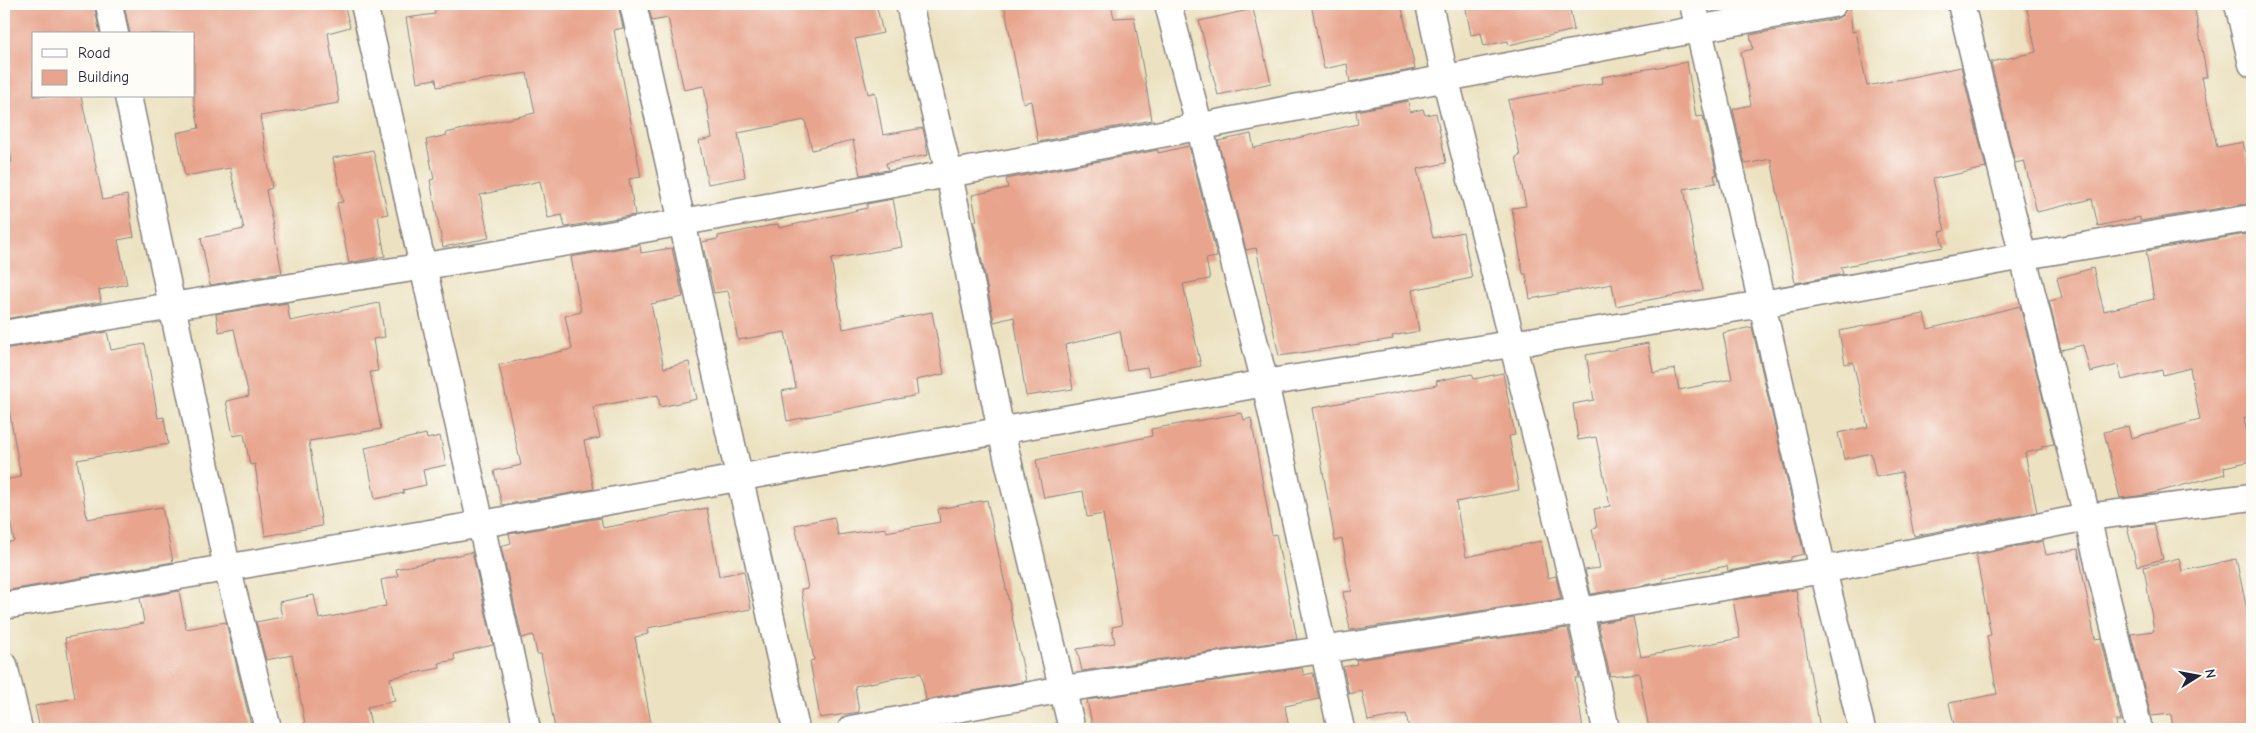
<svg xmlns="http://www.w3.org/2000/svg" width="2256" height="733" font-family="'Comic Neue',sans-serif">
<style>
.building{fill:#e8a48d}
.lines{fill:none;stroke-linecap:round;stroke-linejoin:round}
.street-casing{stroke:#87827e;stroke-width:29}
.street{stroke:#fff;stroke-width:26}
</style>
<rect width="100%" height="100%" fill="#fdfcf7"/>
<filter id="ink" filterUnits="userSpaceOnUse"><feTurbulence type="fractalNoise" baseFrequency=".02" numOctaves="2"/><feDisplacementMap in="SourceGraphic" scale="10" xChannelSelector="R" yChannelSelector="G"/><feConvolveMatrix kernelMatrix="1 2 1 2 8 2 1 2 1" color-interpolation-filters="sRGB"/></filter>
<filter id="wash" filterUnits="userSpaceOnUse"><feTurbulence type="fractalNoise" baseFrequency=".0096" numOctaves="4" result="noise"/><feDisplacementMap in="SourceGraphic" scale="20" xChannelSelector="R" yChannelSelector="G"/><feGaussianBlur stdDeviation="1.12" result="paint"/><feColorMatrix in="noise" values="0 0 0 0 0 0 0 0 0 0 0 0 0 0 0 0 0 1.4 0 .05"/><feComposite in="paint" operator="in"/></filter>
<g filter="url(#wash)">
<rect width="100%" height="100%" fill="#ece2c1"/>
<g id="blocks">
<path class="building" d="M4,4H94L100,34H34V96H81L103,200L127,195L134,237L118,240L127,284L99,290L101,302L4,319V164L12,162L4,119V117L10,115L4,88Z
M124,4H344L350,27L328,33L339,103L260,116L272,188L266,190L282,273L210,285L201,238L244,229L230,168L185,176L177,133L199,128L194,102V34H130Z
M448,4H618L623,28L614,30L641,177L629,179L635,215L565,227L562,215L548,218L540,181L480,195L489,238L443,247L430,180L434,179L426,140L447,135L446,133L535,113L527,73L437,87L436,79L417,82L406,18L435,14L434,6Z
M648,4H876L883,33L855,39L868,94L875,92L883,135L923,128L928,155L886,163L888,170L860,175L853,140L812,150L805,120L738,133L745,177L708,184L699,141L712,138L704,86L684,90L668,18L652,21Z
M1004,4H1111L1114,18L1134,17L1152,120L1038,142L1031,101L1023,103Z
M1311,4H1401L1415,69L1350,82L1347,64L1324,69Z
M1465,4H1569L1574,30L1509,45L1508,41L1484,46L1481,33L1471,35Z
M1848,4H1850L1852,32L1856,31L1867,86L1961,67L1986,168L1933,179L1945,231L1940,232L1943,247L1841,267L1843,274L1795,283L1771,159L1745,164L1733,109L1751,105L1741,52L1753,49L1750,35L1836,19L1843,15Z
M2026,4H2194L2207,77H2202L2217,147L2243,142L2252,183V203L2140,221V217L2098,226L2092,199L2037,212L2024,161L2015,163L1991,62L2036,52Z
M1253,9L1271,83L1218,95L1199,21Z
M1687,62L1696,117L1703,116L1717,175H1714L1716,183L1684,189L1703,290L1616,306L1612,284L1530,299L1526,274H1523L1512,208L1526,206L1516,157L1520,156L1508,100L1603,83L1602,77Z
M1408,101L1410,112L1423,109L1425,115L1436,113L1446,163L1417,169L1433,238L1463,232L1472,278L1412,290L1419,331L1392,336L1393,339L1279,356L1256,248L1246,250L1218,141L1251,134L1254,148L1358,124L1356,111Z
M1189,146L1217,257L1206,259L1210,279L1183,284L1201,366L1149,376L1147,367L1127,370L1120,331L1065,345L1073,389L1026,396L1014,317L994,322L974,221H977L972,195L1008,188L1006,179L1158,150V153Z
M373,150L388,214L378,216L385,256L349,263L337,203L343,202L333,158Z
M893,199L902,247L831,259L843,329L932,312L944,374L916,380L918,395L787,421L782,391L796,388L785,332L738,340L728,291L714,293L702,242L718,239V236L778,224L779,228L867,208V204Z
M2252,233V416L2244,418L2252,461L2224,467L2225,474L2146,495L2120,498L2104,432L2128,426L2131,438L2200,420L2190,368L2163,375L2162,370L2122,380L2118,365L2090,372L2083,345L2061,350L2049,301L2062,298L2057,278L2093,268L2104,311L2154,299L2146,251Z
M640,245L641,253L672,248L683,297L651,304L664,368L689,362L697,399L660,407L658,395L593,407L600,438L584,441L594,489L502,505L494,471L521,465L499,365L572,349L565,316L581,312L571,257Z
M287,303L290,321L379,303L385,337L373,339L378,371L370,372L381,429L309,441L322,526L265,536L255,464L250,465L244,434L233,436L226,401L249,396L234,329L219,332L216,314Z
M2020,306L2054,444L2042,446V449L2025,453L2037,512L1914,536L1902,472L1876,477L1871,453L1844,459L1838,433L1868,427L1853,362L1845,364L1839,331L1924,314L1928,329Z
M1752,327L1804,554L1791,557V560L1728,571L1727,566L1663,578V582L1591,594L1585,570L1600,568L1592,529L1597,528L1594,509L1610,506L1596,437L1578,440L1573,404L1594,400L1586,355L1648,343L1653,373L1675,369L1679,390L1732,379L1723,333Z
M107,332L111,350L145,344L158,418L164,417L168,444L77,460L87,519L162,507L173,562L4,591V543L14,541L4,490V480L21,477L4,381V349Z
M1503,373L1515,435L1509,436L1519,490L1456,502L1466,557L1541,541L1548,578L1556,576L1561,599L1350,630L1343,592L1352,591L1342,539L1335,541L1312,408L1437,385L1436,381L1472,374L1474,379Z
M1242,413L1244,420L1251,418L1272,535L1276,534L1297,639L1082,671L1077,649L1115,643L1112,627L1122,625L1103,514L1087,517L1083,491L1044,498L1036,460L1152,436L1151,429Z
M426,434L427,439L440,436L446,465L423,470L426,485L403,490L404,493L375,499L365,448Z
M987,500L1026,681L926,700L921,673L855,686L859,712L820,718L810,661L814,660L801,589L808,588L795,525L834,517L838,535L886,528V532L940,522L938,509Z
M707,508L719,576L744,571L751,609L647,628L648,634L635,637L652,729H555L541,654H537L533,635L522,638L501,546L511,543L509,534L601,518L603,528Z
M2154,524L2163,559L2137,566L2127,527Z
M2043,541L2046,555L2078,549L2095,639L2101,638L2121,721H2116L2117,729H1955L1949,703L1997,694L1987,636L1991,635L1976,555Z
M472,552L493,645L454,654L455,660L439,663L440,668L390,678L395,701L367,707L372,729H306L292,655L266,660L256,622L282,617L279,602L314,595L319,619L386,606L381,580L398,576L396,569Z
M2179,558L2182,571L2236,559L2248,614L2252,613V725L2222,729H2173L2171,714L2151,716L2131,634L2154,631L2144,567Z
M1796,590L1820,729H1649L1639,673L1610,676L1598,623L1633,617L1641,657L1740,638L1733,600Z
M179,591L186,629L226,622L252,729H40L35,706L75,698L65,638L144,623L140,598Z
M1568,628L1579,678H1575L1583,729H1409L1406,714L1368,721L1362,691L1349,694L1343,667L1357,664L1356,660Z
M1302,668L1304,675L1313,673L1319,699L1285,706L1289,729H1093L1087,700Z"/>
</g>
</g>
<g filter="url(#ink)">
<use href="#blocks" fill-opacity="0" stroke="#87827e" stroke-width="1"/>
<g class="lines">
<defs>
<path id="street" d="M109,4L115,34
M364,4L527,729
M633,4L796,729
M909,4L949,174L1001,431L1072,729
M1168,4L1265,383L1341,729
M1429,4L1445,77L1580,611L1606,729
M1693,4L1823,570L1862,729
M1961,4L2139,729
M2238,4L2252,64
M128,96L227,567L268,729
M4,334C142,310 280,289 419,267C597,238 775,206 953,173C1247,120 1539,57 1833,4
M4,606L482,524L1265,383L1763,304L2024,256L2252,218
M4,665L19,729
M851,729L1063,689L1580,611L1823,570L2087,517L2252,497"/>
</defs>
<use href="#street" class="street-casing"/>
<use href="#street" class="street"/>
</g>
</g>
<rect width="2256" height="733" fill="none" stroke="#fdfcf7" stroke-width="20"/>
<rect x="32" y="32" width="162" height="65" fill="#fdfcf7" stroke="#a5a5ac"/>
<rect x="42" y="49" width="25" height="8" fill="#ffffff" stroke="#a5a5ac"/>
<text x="78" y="58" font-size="15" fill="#22223b">Road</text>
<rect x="42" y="70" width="25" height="15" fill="#e8a48d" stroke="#a5a5ac"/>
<text x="78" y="82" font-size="15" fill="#22223b">Building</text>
<g transform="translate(2198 676) rotate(79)" stroke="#fdfcf7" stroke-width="4" paint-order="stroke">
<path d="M0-4L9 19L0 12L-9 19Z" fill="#22223b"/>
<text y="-8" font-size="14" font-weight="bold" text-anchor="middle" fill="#22223b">N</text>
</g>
</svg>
